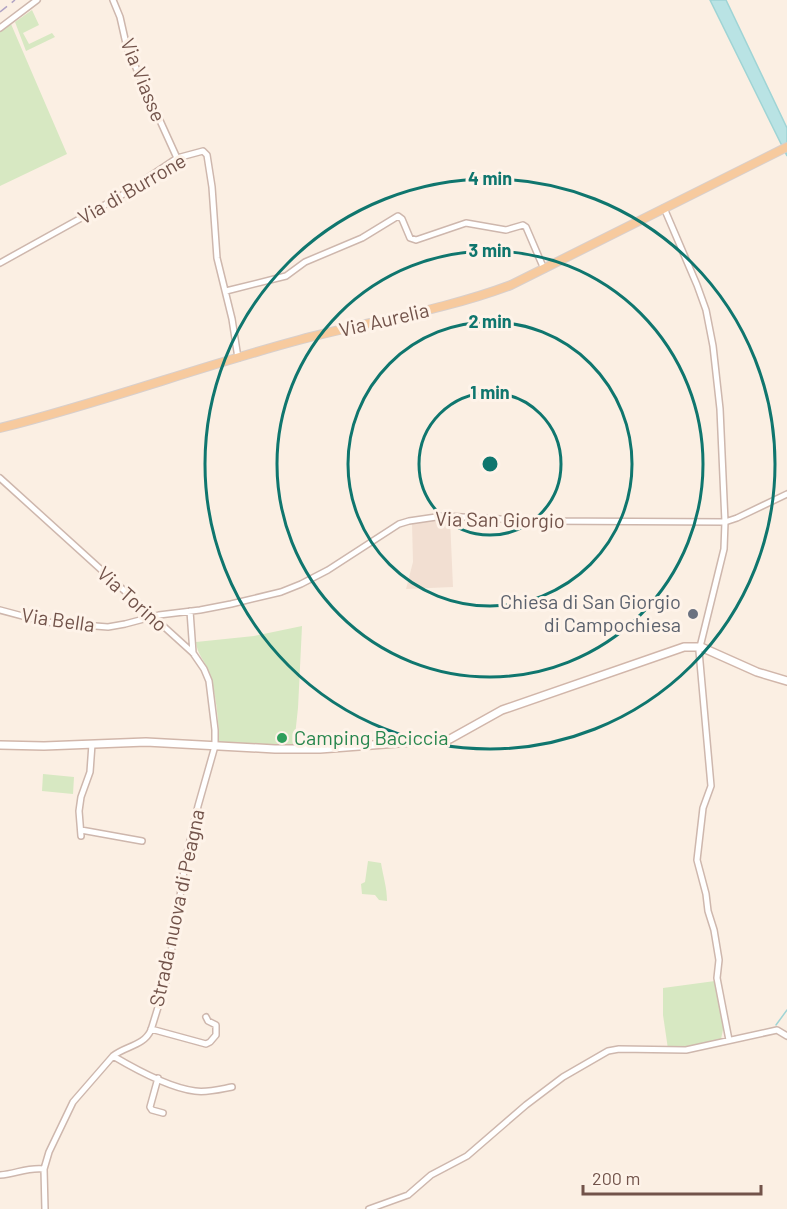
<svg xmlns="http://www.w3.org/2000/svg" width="787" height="1209" font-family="Barlow,sans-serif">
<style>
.residential{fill:#f2dfd2}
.green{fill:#d7e8c2}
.water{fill:#b9e3e4;stroke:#9fd4d5;stroke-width:1.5}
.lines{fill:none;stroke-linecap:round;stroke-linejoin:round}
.stream{stroke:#9fd4d5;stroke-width:1.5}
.minor-casing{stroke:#ceb7ad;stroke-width:8}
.secondary-casing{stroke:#d1b6aa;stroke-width:10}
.primary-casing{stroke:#d8cfcc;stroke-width:10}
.minor{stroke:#fff;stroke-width:5}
.secondary{stroke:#fff;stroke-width:7}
.primary{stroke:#f7ca9e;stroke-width:8}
.rail{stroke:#b0a3c4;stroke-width:1.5;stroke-dasharray:9 6;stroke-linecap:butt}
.ring{fill:none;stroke:#0f766e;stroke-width:3}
.worship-dot{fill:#6b7280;stroke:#fef3e9;stroke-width:2}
.leisure-dot{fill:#2e9e5b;stroke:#fef3e9;stroke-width:2}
.labels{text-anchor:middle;stroke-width:6;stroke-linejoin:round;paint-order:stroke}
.street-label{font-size:20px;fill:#72534a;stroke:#fef3e9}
.worship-label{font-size:20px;fill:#5b616d;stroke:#fef3e9;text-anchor:end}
.leisure-label{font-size:20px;fill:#27864d;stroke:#fef3e9;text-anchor:start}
.centre{fill:#0f766e;stroke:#fef3e9;stroke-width:3}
.ring-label{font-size:18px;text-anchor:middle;font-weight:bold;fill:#0f766e;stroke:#fef3e9;stroke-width:6;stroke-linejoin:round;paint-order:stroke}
</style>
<rect width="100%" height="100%" fill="#fbefe3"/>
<path class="residential" d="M450,519L453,587L406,589L413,562L412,523Z"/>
<path class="green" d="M32,10L39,25L23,33L29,44L52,33L55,37L26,51L15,22Z
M11,24L67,154L0,186V32Z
M302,626L298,708L294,745L219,743C219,721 216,693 209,672C205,661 197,654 196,642L254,636Z
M43,774L74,777L73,794L42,791Z
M368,861L381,863C383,876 387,887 387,901L379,900L375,895L362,894L361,884L365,882Z
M715,981L724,1025L721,1039L687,1048L668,1049L663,1015V988Z"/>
<path class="water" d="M710,0H726L787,128V156Z"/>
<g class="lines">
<path class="stream" d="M776,1025L787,1010"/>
<defs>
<path id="minor" d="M113,0L120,17L127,48L177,158
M0,28L37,0
M664,208L697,285L706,310L713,346L720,409L725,522L724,549L699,651L711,786L703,808L697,860L706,894L708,911L714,930L719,960L717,978L729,1040
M0,263L119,197L177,158L203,151L207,155L212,187L217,258L232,319L238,358
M226,291L286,276L305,262L362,238L398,216L402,219L410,238L416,240L466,223L506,230L523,225L526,227L544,269
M0,478L193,653L204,669L209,681L215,730V746L198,806L186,858L167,978L151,1030C144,1046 125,1046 113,1056L73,1102L49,1152L44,1169L45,1209
M0,610L45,622L108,627L125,624L159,615L200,610L231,604L281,592L301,584L328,570L399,524L409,521L443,516L541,521L725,522L737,518L787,494
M190,611L193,653
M81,830L142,841
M81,836L79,811L81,797L90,772L92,744
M151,1029L206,1044L210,1042L216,1035V1025L208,1021L206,1017
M113,1056C135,1069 170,1088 195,1091C207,1093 221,1089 232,1087
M158,1078L150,1107L152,1110L163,1113
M0,1175C16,1174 27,1167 44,1169
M369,1209L408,1195L431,1175L467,1156L526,1105L563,1077L608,1051L619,1049L686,1050L777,1030L787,1036"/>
<path id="secondary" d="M0,745L44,746L146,742L275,749H320L450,739L502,710L684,647H701L757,672L787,681"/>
<path id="primary" d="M0,428C101,403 198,367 299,340C370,321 442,311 511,285L787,147"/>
</defs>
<use href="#minor" class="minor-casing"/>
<use href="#secondary" class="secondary-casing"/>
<use href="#primary" class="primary-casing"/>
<use href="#minor" class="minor"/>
<use href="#secondary" class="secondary"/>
<use href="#primary" class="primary"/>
<path class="rail" d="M0,12L15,0"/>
</g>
<g class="ring">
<circle cx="490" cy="464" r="71"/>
<circle cx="490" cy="464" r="142"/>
<circle cx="490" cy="464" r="213"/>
<circle cx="490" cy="464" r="285"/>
</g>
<circle class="worship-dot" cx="693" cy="614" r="6"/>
<circle class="leisure-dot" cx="282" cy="738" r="6"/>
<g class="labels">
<g class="street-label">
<text transform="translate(143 80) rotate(68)" y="7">Via Viasse</text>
<text transform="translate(132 189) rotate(-30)" y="7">Via di Burrone</text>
<text transform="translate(384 320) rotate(-13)" y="7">Via Aurelia</text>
<text transform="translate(500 520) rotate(1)" y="7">Via San Giorgio</text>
<text transform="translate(132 599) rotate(42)" y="7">Via Torino</text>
<text transform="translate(58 620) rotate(8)" y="7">Via Bella</text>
<text transform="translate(177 908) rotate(-78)" y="7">Strada nuova di Peagna</text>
</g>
<g class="worship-label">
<text x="681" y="609">Chiesa di San Giorgio<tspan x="681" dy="23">di Campochiesa</tspan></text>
</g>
<g class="leisure-label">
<text x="294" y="745">Camping Baciccia</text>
</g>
</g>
<circle cx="490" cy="464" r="9" class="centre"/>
<g class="ring-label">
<text x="490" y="185">4 min</text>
<text x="490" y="257">3 min</text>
<text x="490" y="328">2 min</text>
<text x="490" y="399">1 min</text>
</g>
<path d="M583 1185v9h178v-9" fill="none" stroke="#72534a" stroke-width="3"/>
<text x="592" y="1185" font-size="18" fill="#72534a" stroke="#fef3e9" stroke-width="4.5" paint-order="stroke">200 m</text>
</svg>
